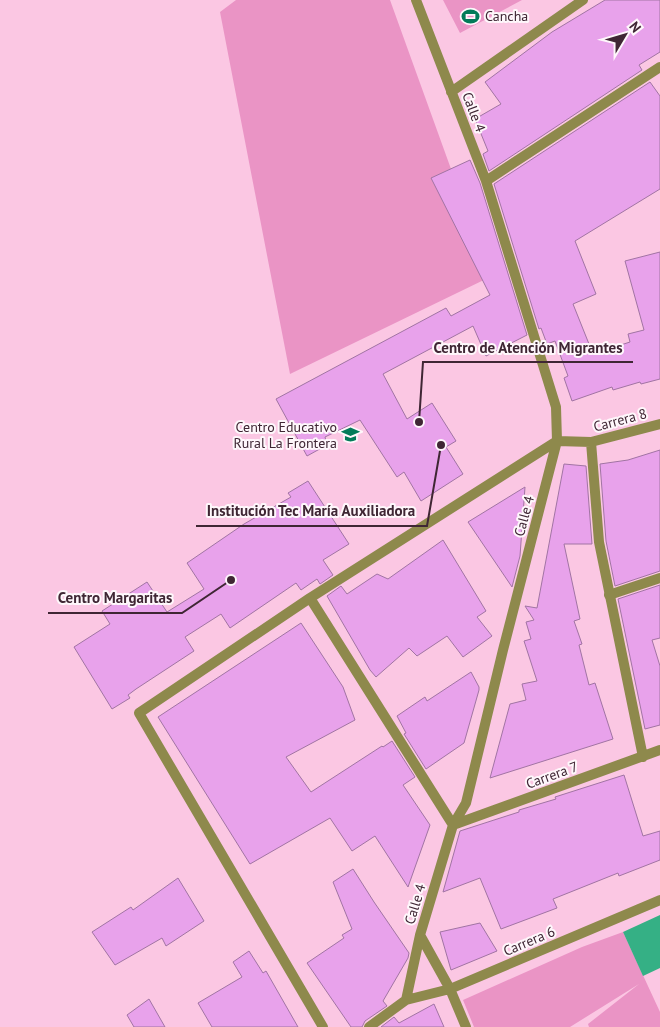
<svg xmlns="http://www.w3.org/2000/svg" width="660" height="1027" font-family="'PT Sans',sans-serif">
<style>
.green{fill:#ea94c5}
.water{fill:#35b085}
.building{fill:#e8a2eb;stroke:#a174a3}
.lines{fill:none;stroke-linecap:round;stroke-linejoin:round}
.service{stroke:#8e894c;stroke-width:10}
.minor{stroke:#8e894c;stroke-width:10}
.labels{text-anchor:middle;stroke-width:4;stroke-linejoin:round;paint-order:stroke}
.poi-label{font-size:14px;fill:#3f2634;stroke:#fef7fb;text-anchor:start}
.street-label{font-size:14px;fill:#3f2634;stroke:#fef7fb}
.leader{fill:none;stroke:#3f2634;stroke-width:2}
.callout-dot{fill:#3f2634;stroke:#fef7fb;stroke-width:2}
.callout-label{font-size:15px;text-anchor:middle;font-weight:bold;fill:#3f2634;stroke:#fef7fb;stroke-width:4;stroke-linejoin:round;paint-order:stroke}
</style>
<rect width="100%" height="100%" fill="#fbc7e3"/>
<path class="green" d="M236,0H390L490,277L290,374L220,12Z
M443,0H522L460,33Z
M623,932L660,1012V1027H589L588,1024L639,984L570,1027H474L463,1000L582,947Z"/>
<path class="water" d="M660,915V968L643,976L623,932Z"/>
<path class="building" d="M605,0H660V52L639,65L642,70L489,171L483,154L488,151L475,119L501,104L485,82L552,32Z
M650,82L660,96V189L575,241L596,294L573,304L593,354L630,342L628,334L644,330L625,261L660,252V379L641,384L640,382L613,390L612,387L572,401L564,378L568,376L555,341L547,344L541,328L539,329L494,184Z
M470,160L480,183L527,335L486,356L473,326L383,374L407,419L432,403L456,441L446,447L463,474L421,501L404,472L397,477L360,420L325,437L327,445L307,456L276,399L446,308L451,316L490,295L431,178Z
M660,450V571L615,586L606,541L600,464L628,460Z
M564,464L586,466L592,544H564L580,619L574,621L582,644L579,645L589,685L595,683L613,739L490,778L510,704L526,700L522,684L537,681L524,641L531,639L526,622L534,620L525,606L537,608Z
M308,481L349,544L323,560L333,575L320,584L317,579L301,590L296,583L230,628L221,614L185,637L194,651L136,689L128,695L130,698L112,709L74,647L110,624L102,611L147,582L167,612L204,589L187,563L244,524L291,497L288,493Z
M525,487L520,556L512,587L468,522Z
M443,540L486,611L477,617L492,636L463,657L447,636L417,656L409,648L376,677L370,670L327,596L341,586L347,594L377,574L388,579Z
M660,585V638L652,640L660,666V725L645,729L618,599Z
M301,623L343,687L355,720L286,757L311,792L382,746L383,747L392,741L415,777L403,785L430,825L408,887L375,836L352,851L330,818L250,864L158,717Z
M471,672L479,687V690L464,743L426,769L404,734L406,733L397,716L425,697L427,701Z
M624,775L643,836L660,831V860L619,876L618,873L553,899L557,908L501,929L480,878L443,892L460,831L519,812V810L556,799L555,797Z
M353,869L374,902L409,953L408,958L383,1001L387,1006L365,1021L362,1027H351L307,963L344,938L342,935L352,929L333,882Z
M178,878L204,921L166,946L162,938L115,965L92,932L131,907L133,910Z
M480,923L497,951L451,970L440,932Z
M249,951L263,973L266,971L298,1027H212L198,1003L242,977L233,962Z
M149,999L165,1027H134L127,1015Z
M434,1004L444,1027H381L394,1017L399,1023Z"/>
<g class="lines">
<path class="service" d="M609,595L660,578"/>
<path class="minor" d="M451,92L583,0
M486,181L660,67
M591,442L599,542L643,757
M310,598L453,825L660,750
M420,935L450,989L466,1027
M406,1000L450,989L660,900
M323,1027L139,713L310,598L557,441L591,442L660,424
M369,1027L406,1000L420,935L453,825L466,803L503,650L557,441L556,407L486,181L416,0"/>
</g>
<defs>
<symbol id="stadium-bare" viewBox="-9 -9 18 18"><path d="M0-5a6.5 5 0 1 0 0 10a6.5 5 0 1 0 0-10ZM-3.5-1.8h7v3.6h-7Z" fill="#027b59" stroke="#fef7fb" stroke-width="2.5" paint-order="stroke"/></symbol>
<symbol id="school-bare" viewBox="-9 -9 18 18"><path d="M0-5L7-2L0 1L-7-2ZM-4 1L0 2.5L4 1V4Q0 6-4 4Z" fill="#027b59" stroke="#fef7fb" stroke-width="2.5" paint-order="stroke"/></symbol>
</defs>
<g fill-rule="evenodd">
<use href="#stadium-bare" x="458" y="4" width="25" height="25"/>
<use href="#school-bare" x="338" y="422" width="25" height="25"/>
</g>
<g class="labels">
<g class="poi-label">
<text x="485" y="21">Cancha</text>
<text x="337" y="432" text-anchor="end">Centro Educativo<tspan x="337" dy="16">Rural La Frontera</tspan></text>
</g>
<g class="street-label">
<text transform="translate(474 112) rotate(69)" y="5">Calle 4</text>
<text transform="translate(620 420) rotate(-15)" y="5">Carrera 8</text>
<text transform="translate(524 516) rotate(-75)" y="5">Calle 4</text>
<text transform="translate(552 775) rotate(-20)" y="5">Carrera 7</text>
<text transform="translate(415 904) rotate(-73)" y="5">Calle 4</text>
<text transform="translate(529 941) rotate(-23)" y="5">Carrera 6</text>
</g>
</g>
<path class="leader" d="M419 422L423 362H633M441 445L427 526H196M231 580L182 613H48"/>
<g class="callout-dot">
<circle cx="419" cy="422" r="5"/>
<circle cx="441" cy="445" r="5"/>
<circle cx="231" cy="580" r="5"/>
</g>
<g class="callout-label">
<text x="528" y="353">Centro de Atención Migrantes</text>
<text x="311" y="516">Institución Tec María Auxiliadora</text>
<text x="115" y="603">Centro Margaritas</text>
</g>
<g transform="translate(625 35) rotate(52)" stroke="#fef7fb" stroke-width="4" paint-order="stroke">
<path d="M0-4L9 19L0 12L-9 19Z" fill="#3f2634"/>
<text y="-8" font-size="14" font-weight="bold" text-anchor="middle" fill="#3f2634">N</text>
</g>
</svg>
